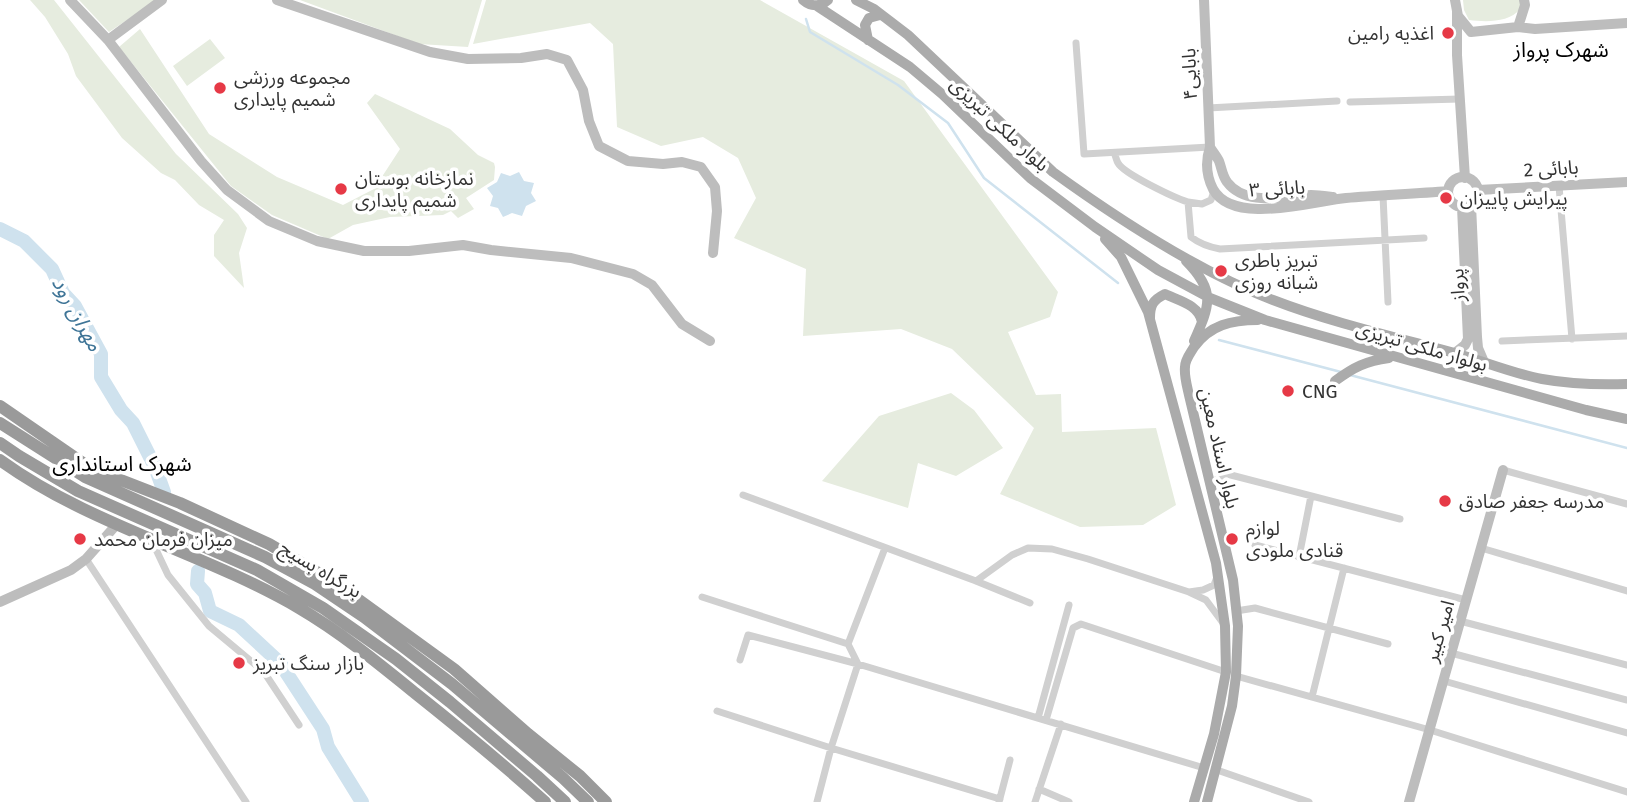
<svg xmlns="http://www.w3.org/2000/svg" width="1627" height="802" font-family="'Fira Sans','Noto Sans Arabic',sans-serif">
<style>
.green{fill:#e6ecdf}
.water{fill:#cfe2ee}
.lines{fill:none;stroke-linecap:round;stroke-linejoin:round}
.stream{stroke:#cfe2ee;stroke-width:2.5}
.river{stroke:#cfe2ee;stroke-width:14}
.street{stroke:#d0d0d0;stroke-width:7}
.secondary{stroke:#bdbdbd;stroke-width:10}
.primary{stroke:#ababab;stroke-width:10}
.highway{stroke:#9a9a9a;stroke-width:12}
.poi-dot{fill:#e63946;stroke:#fff;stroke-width:2.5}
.labels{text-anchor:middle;stroke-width:7;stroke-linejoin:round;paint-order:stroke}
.poi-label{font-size:19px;fill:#333;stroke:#fff;text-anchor:start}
.street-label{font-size:19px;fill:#333;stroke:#fff}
.neighbourhood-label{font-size:21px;fill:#000;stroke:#fff}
.water-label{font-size:21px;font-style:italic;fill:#3f7597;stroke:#fff}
</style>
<rect width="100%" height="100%" fill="#fff"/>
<path class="green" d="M30,0H54L176,154L238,214L247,228L239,253L244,288L214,256V235L224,220L199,205L175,180L161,173L122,138L76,76L68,54L45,17Z
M79,0H157L109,32Z
M300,0H482L468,47L419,44Z
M486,0H760L904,81L1058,292L1050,317L1008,332L1036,395L1061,394L1062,432L1156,428L1176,505L1143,525L1080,527L1000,494L1034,428L952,349L901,329L803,336L806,269L734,238L756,198L738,158L703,137L661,146L617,127L613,44L590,23L473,44Z
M1463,0H1520V9C1509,23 1485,22 1469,20L1464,10Z
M140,29L209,134L277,177L343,205L374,189L400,149L367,103L375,94L450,129L478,155L494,163L495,167L494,180L466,198L474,209L458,218L451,211L443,215L390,217L353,225L328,239L272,215L231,186L119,47Z
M210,39L225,58L187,86L173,66Z
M951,393L974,410L1003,448L956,476L918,463L908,508L822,481L879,416Z"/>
<path class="water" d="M519,172L524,181L534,183L531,193L536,201L526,206L522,216L512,213L503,217L498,208L490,206L493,196L487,188L497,182L501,173L510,176Z"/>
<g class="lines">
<path class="stream" d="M806,19L810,32L898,85L948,123L984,178L1118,283
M1219,340L1341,372
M1350,375L1627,448"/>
<path class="river" d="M0,229L24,241L52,269L63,293L75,306L101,354V377L121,410L133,423L155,467L164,492
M198,571L197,584L205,593L210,611L239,625L280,663L323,729L328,747L362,802"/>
<path class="street" d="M1076,43L1084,154L1210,147
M1350,102L1460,99
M1208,108L1337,101
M1114,153C1116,156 1116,160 1118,163C1124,174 1175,198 1188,202L1191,237C1200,244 1209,247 1220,249L1424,238
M1559,186L1572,339
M1383,196L1388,302
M1188,202L1202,204L1211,200L1213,194L1212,187
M1502,341L1627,336
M1503,470L1627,504
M1210,483L1227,474L1400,519
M743,495L976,581L1030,603
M151,539L168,575L209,626L264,672L299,725
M1255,545L1466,600
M1481,548L1627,591
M1299,557L1311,496
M86,559L246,802
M1217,577L1214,585L1203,590L1189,592L1206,600L1223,623
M976,581L1012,555L1028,548L1052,549L1088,559L1189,592
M702,597L848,644
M1236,611L1255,608L1388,644
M1460,621L1627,665
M1451,653L1627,700
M740,660L748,635L858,664L1204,768
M1236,676L1430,730L1627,792
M1444,681L1627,733
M1312,697L1344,568
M717,711L831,748L1000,799
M1038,718L1069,605
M1046,720L1073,628L1081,624L1226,672
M1217,770L1309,802
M1039,789L1069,802
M817,802L831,748L858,664L848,644L885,548
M999,802L1010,760
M1035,802L1061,724"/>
<path class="secondary" d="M70,0L108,40L201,161L227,190L269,221L317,241L364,251H409L463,245L491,250L571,258L633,274L652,285L682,324L710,341
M277,0L430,52L468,59L521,58L547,54L567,60L583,90L589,121L599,146L628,161L663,164L682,162L701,167L715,187L717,211L713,253
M1204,0L1210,147C1205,162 1206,175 1213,189C1233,226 1313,201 1346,198C1380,195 1414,194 1448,191
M1455,0L1458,16L1471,32L1518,27L1525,5L1524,0
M1457,10V55L1465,178
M1518,27L1535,29L1627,23
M108,40L162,0
M1210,147C1213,152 1217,157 1219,161C1222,169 1222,175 1227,182C1246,207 1284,196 1311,195C1318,195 1325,196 1333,197
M1448 192a15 15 0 1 1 30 0a15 15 0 1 1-30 0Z
M1478,190L1627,182
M1471,205L1477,337L1478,348L1484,362
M1455,353L1465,345L1468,339L1462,207
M0,602L71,570L86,559L117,524
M1409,802L1503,470"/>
<path class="primary" d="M803,0C811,7 820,7 828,0
M856,0L874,9L908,35L1053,172C1118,219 1197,271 1273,300C1330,322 1391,336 1451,352C1481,360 1511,373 1542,379C1570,384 1599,385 1627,384
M817,6L910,67L942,94L1030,178L1095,227L1158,270L1210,298L1265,320L1586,410L1627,419
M868,40L865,25L869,18L880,15
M1105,239L1121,257L1148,312L1216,563L1225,626L1226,672L1214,734L1194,802
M1186,261C1216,291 1210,305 1194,341
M1150,318C1150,305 1153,300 1165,294C1180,301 1199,305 1202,322
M1335,381C1354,367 1366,361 1389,358
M1207,802L1232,706L1236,676L1238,626L1233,580L1189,395C1187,386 1184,376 1185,367C1185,359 1190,354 1194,347C1210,325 1231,320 1258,320"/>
<path class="highway" d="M0,406L90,468L180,503L269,544L337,584L454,669L528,734L580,776L606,802
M0,423L85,477L265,557L315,584L364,617L452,684L563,778L588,802
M0,443L19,456L78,491L257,570L323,608L396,659L450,702L537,776L565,802
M0,460C91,526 203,552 299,608C340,632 378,663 415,693C459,728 503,764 545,802"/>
</g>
<g class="poi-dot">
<circle cx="1448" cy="33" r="7"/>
<circle cx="220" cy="88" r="7"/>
<circle cx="341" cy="189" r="7"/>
<circle cx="1446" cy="198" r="7"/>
<circle cx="1221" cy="271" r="7"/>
<circle cx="1288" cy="391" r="7"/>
<circle cx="1445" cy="501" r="7"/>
<circle cx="80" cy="539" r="7"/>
<circle cx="1232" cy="539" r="7"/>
<circle cx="239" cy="663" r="7"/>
</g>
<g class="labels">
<g class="poi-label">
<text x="1434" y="40" text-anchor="end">اغذیه رامین</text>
<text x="234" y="84">مجموعه ورزشی<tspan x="234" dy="22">شمیم پایداری</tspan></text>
<text x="355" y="185">نمازخانه بوستان<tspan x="355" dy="22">شمیم پایداری</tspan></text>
<text x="1460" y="205">پیرایش پاییزان</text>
<text x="1235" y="267">تبریز باطری<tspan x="1235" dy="22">شبانه روزی</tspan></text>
<text x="1302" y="398">CNG</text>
<text x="1459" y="508">مدرسه جعفر صادق</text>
<text x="1246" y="535">لوازم<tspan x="1246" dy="22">قنادی ملودی</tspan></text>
<text x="94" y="546">میزان فرمان محمد</text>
<text x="253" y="670">بازار سنگ تبریز</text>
</g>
<g class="street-label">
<text transform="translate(1189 74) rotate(-92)" y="7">بابایی۴</text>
<text transform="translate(1000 124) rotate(43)" y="7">بلوار ملکى تبریزى</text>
<text transform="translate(1551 168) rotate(-3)" y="7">بابائی 2</text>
<text transform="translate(1277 188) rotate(-3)" y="7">بابائی ۳</text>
<text transform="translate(1457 285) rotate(-93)" y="7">پرواز</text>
<text transform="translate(1422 346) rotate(16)" y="7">بولوار ملکی تبریزی</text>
<text transform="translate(1220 448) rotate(77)" y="7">بلوار استاد معین</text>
<text transform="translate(321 569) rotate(31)" y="7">بزرگراه بسیج</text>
<text transform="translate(1439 631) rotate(-74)" y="7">امیر کبیر</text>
</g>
<g class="neighbourhood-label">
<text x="1561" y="57">شهرک پرواز</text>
<text x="122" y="471">شهرک استانداری</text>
</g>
<g class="water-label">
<text transform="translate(77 314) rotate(61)" y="7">مهران رود</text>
</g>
</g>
</svg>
